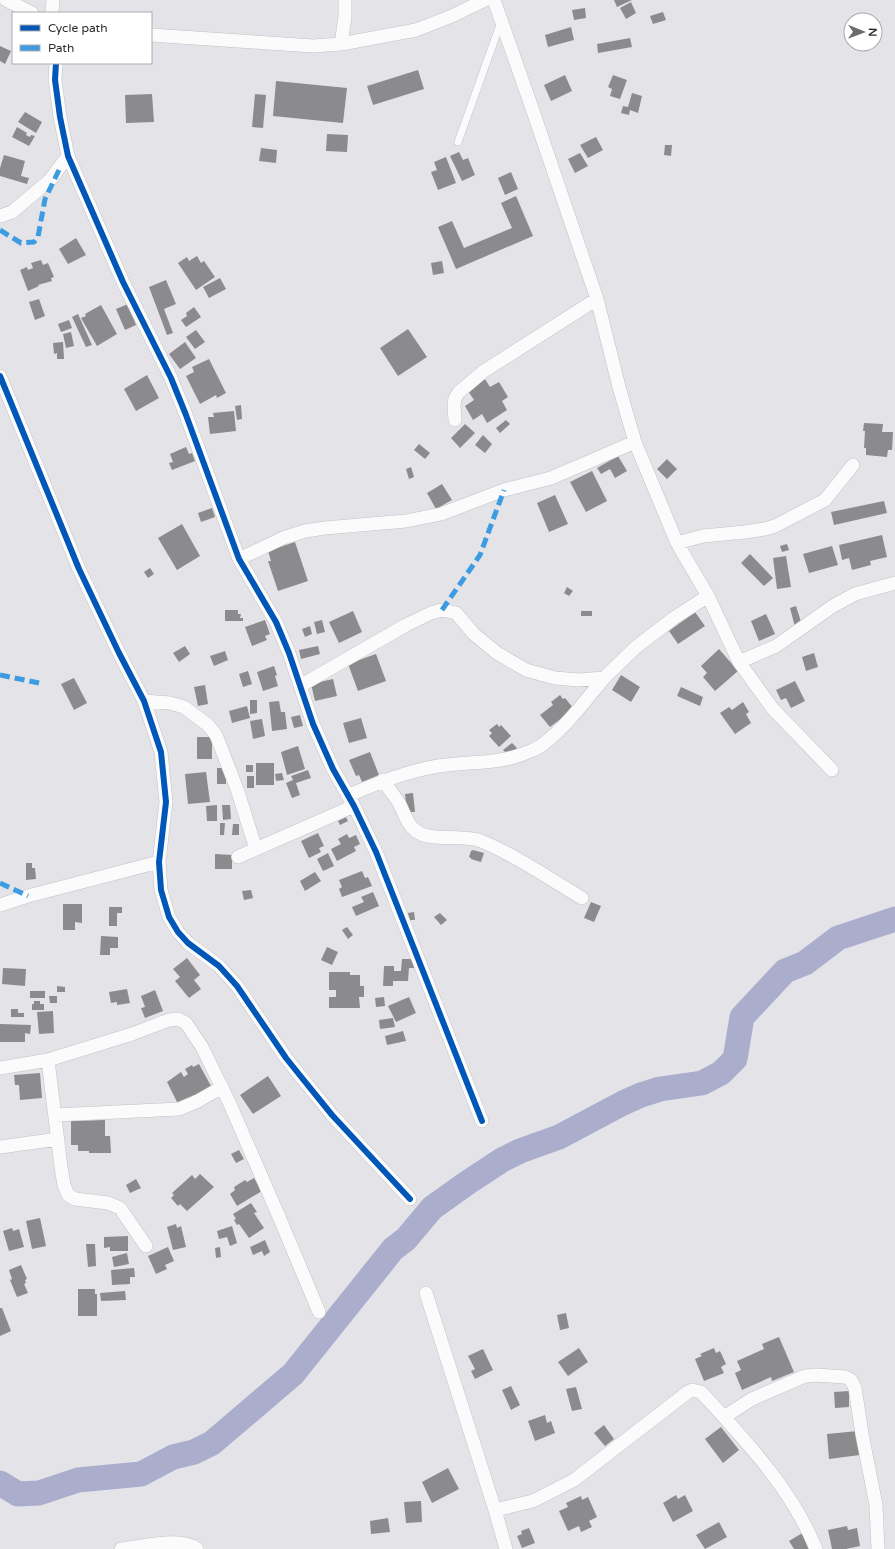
<svg xmlns="http://www.w3.org/2000/svg" width="895" height="1549" font-family="'Varela Round',sans-serif">
<style>
.lines{fill:none;stroke-linecap:round;stroke-linejoin:round}
.river{stroke:#abadcd;stroke-width:25}
.building{fill:#8b8b8e}
.lane-casing{stroke:#c2c2c6;stroke-width:8}
.street-casing{stroke:#c2c2c6;stroke-width:14}
.lane{stroke:#fbfbfc;stroke-width:7}
.street{stroke:#fbfbfc;stroke-width:13}
.quiet{stroke:#3d9ce1;stroke-width:5;stroke-dasharray:10 5;stroke-linecap:butt}
.cycleway-casing{stroke:#fff;stroke-width:8}
.cycleway{stroke:#0057b8;stroke-width:6}
</style>
<rect width="100%" height="100%" fill="#e4e4e8"/>
<g class="lines">
<path class="river" d="M0,1483L18,1494L39,1493L78,1480L141,1474L173,1457L194,1452L212,1443L293,1374L393,1249L406,1239L432,1208L467,1183L502,1160L520,1151L559,1137L623,1103L641,1095L660,1089L702,1083L721,1073L735,1059L742,1017L785,971L805,963L838,938L895,919"/>
</g>
<path class="building" d="M614,0H632L617,7Z
M631,2L636,13L626,19L620,8Z
M585,8L586,18L574,20L572,10Z
M663,12L666,20L653,24L650,16Z
M571,27L574,40L548,47L545,35Z
M630,38L632,47L598,53L597,44Z
M0,46L11,51L5,64L0,61Z
M418,70L424,89L373,105L367,86Z
M565,75L572,91L551,101L544,85Z
M613,75L627,80L620,99L610,96L612,89L608,87Z
M276,81L347,88L343,123L273,116Z
M632,93L642,96L638,113L630,110L629,115L621,113L623,106L628,107Z
M152,94L154,122L126,123L125,95Z
M255,94L266,95L263,128L252,127Z
M25,112L42,122L36,133L18,122Z
M17,127L27,133L26,135L30,137L31,135L35,136L29,146L12,137Z
M327,134L348,135L347,152L326,151Z
M596,137L603,150L588,158L580,145Z
M665,145H672L671,156L664,155Z
M261,148L277,150L276,163L259,161Z
M459,152L463,160L468,158L475,175L462,181L450,156Z
M580,153L588,166L575,173L568,159Z
M4,155L25,161L21,176L29,178L27,184L0,176V168Z
M446,157L456,183L438,190L431,172L437,170L434,162Z
M511,172L518,189L505,195L498,178Z
M516,196L533,236L456,269L438,227L452,221L464,248L512,228L501,203Z
M76,238L86,255L68,264L59,249Z
M197,256L201,263L204,261L215,277L196,290L178,263L187,257L189,261Z
M41,260L43,265L48,263L54,277L51,278L52,281L38,285L39,286L28,291L20,270L27,267L28,270L33,268L31,263Z
M442,261L444,273L433,275L431,263Z
M220,278L226,289L209,298L203,287Z
M166,280L176,304L164,309L173,333L167,335L149,287Z
M39,299L45,316L35,320L29,302Z
M128,304L136,325L125,330L116,309Z
M101,305L117,334L97,346L81,318L86,316L85,314Z
M194,307L201,317L186,327L181,320L187,316L186,313Z
M78,314L92,345L86,347L72,317Z
M69,320L72,328L61,332L58,324Z
M408,329L427,357L398,376L380,348Z
M196,330L205,342L195,349L186,337Z
M71,332L74,346L66,348L63,334Z
M63,342L64,359H57V353L54,354L53,343Z
M185,342L196,358L180,369L169,354Z
M209,359L226,393L217,398L216,395L200,404L186,376L194,372L192,367Z
M147,375L159,398L136,411L124,389Z
M485,379L490,387L499,382L508,397L502,401L507,410L487,423L482,414L473,420L465,406L474,400L468,391Z
M241,405L242,419L237,420L235,406Z
M234,411L236,431L210,434L208,417H214L213,413Z
M506,420L510,424L500,433L496,428Z
M864,423L883,424L882,432H893L892,450H888L887,457L866,455V448H864L865,431H863Z
M465,424L475,433L460,448L451,438Z
M483,435L492,444L485,453L475,445Z
M419,444L430,453L425,459L414,450Z
M186,447L189,454L192,453L195,461L172,470L169,463L173,462L170,454Z
M618,456L627,471L615,478L610,469L601,474L597,468Z
M667,459L677,469L667,479L657,469Z
M411,467L414,477L409,479L406,469Z
M592,471L607,501L586,512L570,482Z
M442,484L452,500L436,509L427,493Z
M555,495L568,524L549,532L537,503Z
M884,501L887,513L834,525L831,512Z
M212,508L215,517L201,522L198,513Z
M182,524L200,556L177,570L158,538Z
M882,535L887,557L870,561L871,565L852,570L849,558L842,560L839,545Z
M295,542L308,581L278,591L268,561H271L268,551Z
M787,544L789,550L782,552L780,546Z
M832,546L838,565L809,573L803,554Z
M750,554L773,578L764,586L741,563Z
M786,556L791,587L777,589L773,558Z
M150,568L154,574L148,578L144,572Z
M567,587L573,591L569,596L564,593Z
M796,606L802,625L795,627L790,608Z
M225,610H238V614H241L240,618H243V621H225Z
M353,611L362,632L339,643L329,622Z
M581,611H592V616H581Z
M695,612L705,626L678,644L669,631Z
M766,614L775,634L759,641L751,621Z
M265,620L270,634L265,636L267,640L252,646L245,627Z
M322,620L325,632L317,634L314,622Z
M310,626L312,634L305,637L302,629Z
M185,646L190,654L179,662L173,653Z
M318,646L320,654L301,659L299,650Z
M719,649L738,671L715,691L703,677L707,673L701,666Z
M225,651L228,660L214,666L210,656Z
M814,653L818,667L806,671L802,657Z
M376,654L386,681L358,691L348,664Z
M274,666L277,675L275,676L278,686L263,691L257,672Z
M248,671L252,684L243,687L239,674Z
M621,675L640,687L631,702L612,690Z
M74,678L87,703L74,710L61,684Z
M333,679L337,696L315,701L311,684Z
M795,681L805,701L791,708L786,698L781,700L776,690Z
M205,685L208,704L198,706L194,687Z
M681,687L703,697L700,706L677,696Z
M560,695L563,699L565,698L574,709L550,727L540,715L553,705L551,702Z
M250,700H257V713L250,714Z
M279,701L281,712H285L287,729L272,731L269,702Z
M743,702L749,712L746,714L751,723L735,734L720,713L729,707L732,710Z
M247,706L250,718L232,723L229,711Z
M300,715L303,726L294,728L291,717Z
M361,718L367,738L349,743L343,723Z
M262,719L265,736L253,739L250,721Z
M497,724L499,727L501,725L511,736L499,747L489,736L492,733L489,730Z
M197,737H212V759H197Z
M512,743L517,748L509,756L503,750Z
M298,746L305,769L287,775L281,752Z
M370,752L379,775L362,782L359,775L356,776L349,760Z
M256,763H274V785H256Z
M246,765H253V772H246Z
M217,768H226V784H217Z
M308,770L311,778L296,783L300,795L292,798L286,783L293,780L291,776Z
M206,772L210,802L188,804L185,774Z
M282,773L284,780L276,781L275,774Z
M247,776H254V788H247Z
M413,793L415,812H407L405,794Z
M217,805V821H207L206,806Z
M222,805H230L231,819L223,820Z
M346,817L348,821L340,825L338,821Z
M220,823H225L224,835H220Z
M233,824H239V835H232Z
M318,833L324,846L319,848L321,852L309,858L301,841Z
M347,834L349,838L356,835L360,844L354,847L356,851L337,861L331,849L341,844L338,839Z
M473,850L484,853L481,862L471,859V858L469,857L471,851Z
M328,853L334,866L323,871L317,859Z
M215,854L232,855V869H215Z
M26,863H32V868H35L36,879L26,880Z
M362,871L365,878L368,877L372,886L342,897L339,889L342,887L339,880Z
M315,872L321,881L305,891L300,881Z
M251,890L253,898L244,900L242,891Z
M373,892L379,906L356,916L352,907L364,902L361,897Z
M591,902L601,906L594,922L584,918Z
M63,904H82V923L75,922V930H63Z
M109,907H122V913H117V926H109Z
M414,912L415,920H409L408,913Z
M440,913L447,920L441,925L434,917Z
M347,927L353,935L348,939L342,930Z
M101,936L118,937V948H110V955H100Z
M327,947L338,952L332,965L321,960Z
M187,958L200,975L194,980L201,989L189,998L175,981L180,977L173,969Z
M402,959H414V968H409L408,981H393V986H383L384,966H394V971H401Z
M3,968L26,969L25,986L2,984Z
M329,972H350V975H360V986H364V997H359L360,1008H329V997H336V990H329Z
M57,986L65,987V992H57Z
M127,989L130,1003L117,1005V1002L111,1003L109,992Z
M155,990L163,1011L145,1018L141,1008L145,1007L141,996Z
M30,991H45V998H30Z
M49,996H57V1003H50Z
M384,997L385,1006L376,1007L375,998Z
M409,997L416,1013L396,1022L388,1006Z
M34,1001H40V1004H44V1010H32V1004H34Z
M11,1009H18V1013H24V1017H11Z
M53,1011L54,1033L39,1034L37,1012Z
M393,1018L395,1027L380,1029L379,1020Z
M0,1024L31,1025L30,1034L25,1033V1042H0Z
M403,1031L406,1041L387,1045L385,1036Z
M199,1064L211,1086L178,1104L167,1082L181,1072L184,1077L188,1074L185,1069L192,1065L193,1067Z
M40,1073L42,1098L20,1100L19,1085H15L14,1075Z
M268,1076L281,1096L253,1114L240,1095Z
M105,1120V1136H110L111,1153H89V1151H78V1145H71V1121Z
M239,1150L244,1159L236,1163L231,1154Z
M200,1174L214,1187L187,1211L180,1204L178,1206L171,1198L174,1195L172,1193L192,1175L195,1179Z
M254,1178L262,1191L237,1206L230,1194L235,1190L234,1187L245,1180L247,1182Z
M136,1179L141,1188L130,1193L126,1185Z
M251,1203L257,1212L254,1213L264,1228L249,1238L239,1224L237,1225L234,1220L236,1219L233,1214Z
M40,1218L46,1246L32,1249L26,1221Z
M176,1224L177,1228L181,1226L186,1247L173,1250L167,1227Z
M232,1226L237,1243L230,1246L227,1237L219,1239L217,1231Z
M12,1228L13,1231L19,1229L24,1247L9,1251L3,1231Z
M128,1236V1251H110V1247L104,1248V1237Z
M265,1240L270,1252L264,1256L262,1251L253,1255L250,1247Z
M86,1244H95L96,1266L88,1267Z
M168,1247L174,1261L165,1265L167,1269L156,1274L148,1256Z
M220,1247L221,1257L216,1258L215,1248Z
M127,1253L129,1264L114,1267L112,1257Z
M21,1265L27,1279L25,1280L26,1283L24,1284L28,1293L17,1297L10,1280L12,1279L9,1270Z
M134,1268L135,1277H130V1284L112,1285L111,1270Z
M78,1289H95V1294H97V1316H78Z
M125,1291L126,1300L101,1301L100,1293Z
M0,1308H2L11,1331L0,1336Z
M566,1313L569,1328L560,1330L557,1315Z
M779,1337L794,1372L772,1381L771,1377L742,1390L735,1373L741,1370L737,1361L764,1349L762,1344Z
M579,1348L588,1362L568,1376L558,1362Z
M714,1348L716,1353L720,1351L726,1364L721,1367L724,1373L704,1381L695,1359L702,1356L700,1354Z
M483,1349L493,1370L475,1379L471,1371L475,1369L468,1356Z
M511,1386L520,1405L511,1410L502,1390Z
M576,1387L582,1409L572,1411L566,1389Z
M849,1391V1407L835,1408L834,1392Z
M545,1415L547,1423L551,1421L555,1433L535,1441L528,1421Z
M604,1425L614,1439L605,1446L594,1433Z
M721,1427L739,1450L723,1463L705,1439Z
M858,1431L860,1455L829,1459L827,1434Z
M448,1468L459,1489L432,1503L422,1482Z
M676,1495L678,1499L685,1495L693,1511L673,1522L663,1503Z
M581,1496L582,1500L588,1497L597,1517L589,1521L592,1527L581,1532L579,1526L568,1531L559,1511L568,1507L566,1503Z
M421,1501L422,1522L406,1523L404,1502Z
M388,1518L390,1532L371,1534L370,1521Z
M719,1522L727,1537L705,1549L696,1535Z
M847,1526L848,1530L857,1528L860,1546L846,1549H832L828,1530Z
M529,1528L535,1543L522,1548L517,1536L522,1534L521,1531Z
M804,1532L816,1549H794L789,1541Z"/>
<g class="lines">
<defs>
<path id="lane" d="M458,142L501,22"/>
<path id="street" d="M6,0L32,13
M494,0L533,111L597,299L619,387L635,442L677,543L708,596L739,662L773,709L832,770
M52,13L53,0
M151,35L313,46L341,44L416,30L452,16L485,0
M341,44L345,17V0
M56,63L55,80L60,117L68,156L123,282L171,378L186,415L239,559L276,622L289,653L313,724L333,769L354,806L376,852L482,1121
M0,216L12,212L50,180L68,156
M0,376L79,569L119,653L144,701L161,752L166,802L159,862L161,890L169,917L178,932L188,943L219,966L237,986L286,1058L298,1073L332,1115L410,1199
M455,420L454,406L455,398L459,392L484,371L597,299
M677,543L703,536L745,532L765,529L775,526L825,500L853,465
M239,559L283,538L305,531L325,528L406,521L441,514L504,490L551,478L635,442
M739,662L776,646L833,606L855,594L895,583
M300,686L406,625L431,613L442,610L456,613L474,634L497,653L526,670L555,678L579,680L604,678L636,647L674,618L708,596
M144,701L170,703L184,707L208,725L216,735L237,789L256,849
M383,780C388,788 394,795 399,803C404,812 407,825 416,831C429,842 463,834 481,841C515,855 550,879 582,898
M349,795C378,783 407,771 438,766C469,761 499,765 528,752C533,750 538,748 542,745C566,727 585,701 604,678
M238,857L354,806
M0,905L28,896L159,862
M48,1060L61,1167L64,1185L68,1195L75,1199L108,1203L120,1208L146,1246
M0,1068L48,1060L132,1034L169,1020L178,1019L186,1023L202,1047L229,1102L280,1219L319,1312
M55,1115L179,1109L198,1101L222,1087
M0,1147L58,1139
M426,1293L495,1510L506,1549
M724,1417L752,1399L805,1376L816,1375L845,1377L851,1380L855,1388L862,1434L876,1505L878,1549
M495,1510L533,1501L574,1480L688,1392L692,1390L701,1392C744,1439 792,1489 816,1549
M121,1549C140,1547 182,1536 197,1549"/>
</defs>
<use href="#lane" class="lane-casing"/>
<use href="#street" class="street-casing"/>
<use href="#lane" class="lane"/>
<use href="#street" class="street"/>
<path class="quiet" d="M0,230L21,243L34,242L38,237L45,199L59,170
M442,610L480,555L504,490
M0,675L39,683
M0,883L28,896"/>
<defs>
<path id="cycleway" d="M56,63L55,80L60,117L68,156L123,282L171,378L186,415L239,559L276,622L289,653L313,724L333,769L354,806L376,852L482,1121
M0,376L79,569L119,653L144,701L161,752L166,802L159,862L161,890L169,917L178,932L188,943L219,966L237,986L286,1058L298,1073L332,1115L410,1199"/>
</defs>
<use href="#cycleway" class="cycleway-casing"/>
<use href="#cycleway" class="cycleway"/>
</g>
<rect x="12" y="12" width="140" height="52" fill="#ffffff" stroke="#ababac"/>
<rect x="20" y="25" width="20" height="6" fill="#0057b8" stroke="#ababac"/>
<text x="48" y="32" font-size="12" fill="#2c2c2f">Cycle path</text>
<rect x="20" y="45" width="20" height="6" fill="#3d9ce1" stroke="#ababac"/>
<text x="48" y="52" font-size="12" fill="#2c2c2f">Path</text>
<g transform="translate(863 32) rotate(91)"><circle r="19" fill="#ffffff" stroke="#ababac"/>
<path d="M0-3L7 15L0 10L-7 15Z" fill="#6c6c70"/>
<text y="-6" font-size="11" font-weight="bold" text-anchor="middle" fill="#2c2c2f">N</text>
</g>
</svg>
